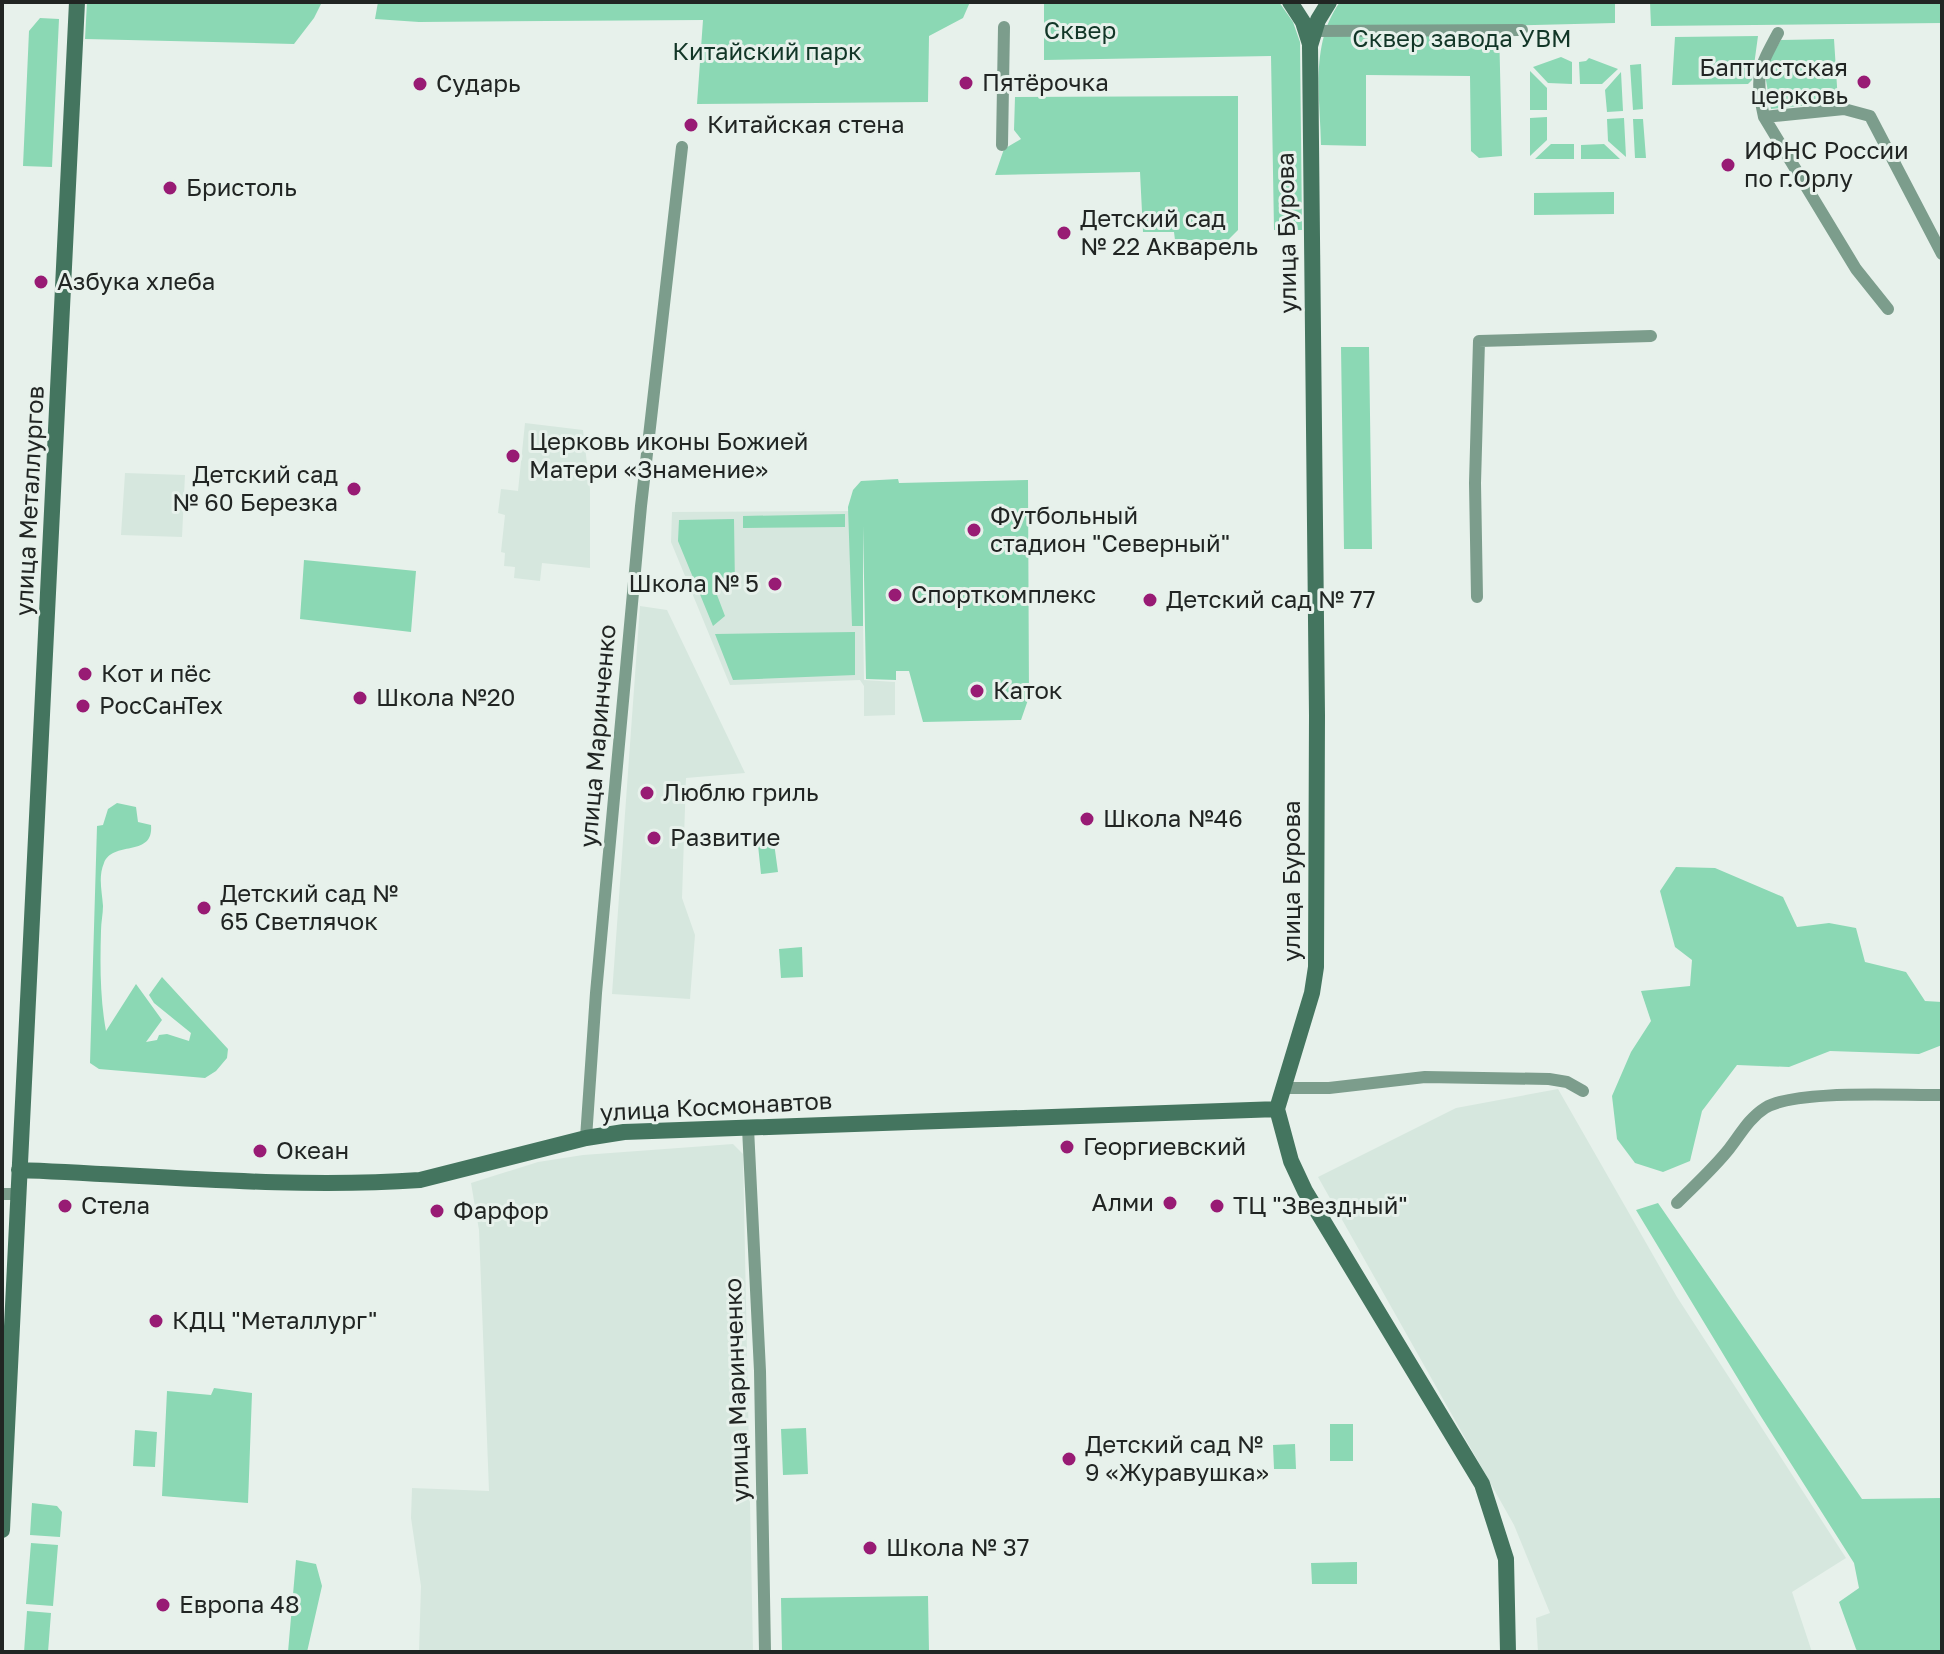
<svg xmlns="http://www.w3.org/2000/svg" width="1944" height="1654" font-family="'Golos Text',sans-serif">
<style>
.built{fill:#d6e7de}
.green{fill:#8bd8b4}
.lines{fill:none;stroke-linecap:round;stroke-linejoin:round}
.street{stroke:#7c9d8c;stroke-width:12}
.secondary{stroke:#44755f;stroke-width:16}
.poi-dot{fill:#981b74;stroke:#e7f1eb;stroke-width:3}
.labels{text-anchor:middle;stroke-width:6;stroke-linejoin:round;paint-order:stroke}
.park-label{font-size:24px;fill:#123627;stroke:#e7f1eb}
.poi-label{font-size:24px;fill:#212523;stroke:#e7f1eb;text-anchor:start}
.street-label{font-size:24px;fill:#212523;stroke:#e7f1eb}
</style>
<rect width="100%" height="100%" fill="#e7f1eb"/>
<path class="built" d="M525,423L583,430L590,489V568L542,563L540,581L514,578L515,567L504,566L505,553L501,552L505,515L498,513L501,489L518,491Z
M125,473L185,475L182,537L121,535Z
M861,511L864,680L895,682V715L864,716V686L860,680L730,685L671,542L672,512Z
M640,606L667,610L745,773L686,778L682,898L695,935L690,999L612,994Z
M1558,1089L1677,1297L1846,1558L1792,1592L1812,1652H1538L1536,1618L1550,1613L1514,1525L1318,1177L1456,1108Z
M733,1144L743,1154L753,1652H419L421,1586L411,1518L412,1488L489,1491L479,1230L471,1183L538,1162L583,1155Z"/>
<path class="green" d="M87,2H322L314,18L294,44L85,39Z
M378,2H970L963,18L929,36L928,102L697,104L703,20L419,22L375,19Z
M1044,2H1279L1293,22L1300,42L1302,230H1274L1271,56L1044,60Z
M1340,2H1615V23L1499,26L1502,156L1479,158L1471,151L1470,76L1366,75V146L1321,145C1320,97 1310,43 1340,2Z
M1650,2H1942V23L1651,26Z
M40,18L59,19L52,167L23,166L29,31Z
M1758,36L1752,80L1748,84L1672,85L1675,37Z
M1834,39L1838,102L1771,109L1764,69L1781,40Z
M1561,57L1572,62V84L1548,83L1533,67Z
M1589,58L1618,69L1602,84H1580L1579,62L1586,61Z
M1641,64L1643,109L1633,110L1630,65Z
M1530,71L1547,88V110H1530Z
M1621,72L1623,111L1607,112L1605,90Z
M1238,96V230L1228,240H1175L1174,232H1143L1140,172L995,175L1004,149L1021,139L1014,130L1015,97Z
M1547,117V140L1530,156V118Z
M1624,118L1626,157L1608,141L1607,119Z
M1633,119H1643L1646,158H1635Z
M1551,144H1574V159H1535Z
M1604,144L1620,159H1581V145Z
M1614,192V214L1534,215V193Z
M1341,347H1369L1372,549H1344Z
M898,479L899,483L1028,480L1029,697L1021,720L923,722L909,671H896V680L866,679L863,526V626H852L848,507L853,490L861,481Z
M845,514V527L743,528V516Z
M734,519L735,587H714L725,616L713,626L678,541L679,520Z
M304,560L416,571L411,632L300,619Z
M855,632V675L733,680L715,634Z
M117,803L136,807L138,822L151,825C154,858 113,840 104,863C98,877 102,891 103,906C103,914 101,922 101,931C100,963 100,999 106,1031L136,984L162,1020L146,1042L157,1040L159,1035L167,1034L189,1041L191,1033L154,1003L149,995L162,977L228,1049L227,1058L216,1071L205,1078L99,1069L90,1063L97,826L103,825L108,809Z
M774,843L778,872L761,874L758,845Z
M1676,867L1715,868L1783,897L1797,927L1829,923L1856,928L1865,962L1906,972L1925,1001L1942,1002V1045L1919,1054L1830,1051L1789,1067L1737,1065L1702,1111L1690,1161L1663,1172L1635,1163L1617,1139L1612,1096L1631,1052L1651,1021L1641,991L1690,986L1692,960L1675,947L1660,891Z
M802,947L803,977L781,978L779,949Z
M1658,1203L1862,1499L1942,1498V1652H1858L1856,1649L1839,1602L1859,1588L1854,1563L1760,1415L1636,1210Z
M214,1388L252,1393L248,1503L162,1496L167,1391L211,1395Z
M1330,1424H1353V1461H1330Z
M806,1428L808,1474L783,1475L781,1429Z
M135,1430L157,1432L155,1467L133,1466Z
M1295,1444L1296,1469H1274L1273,1445Z
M32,1503L57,1506L62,1512L60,1537L30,1535Z
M31,1543L58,1545L53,1606L26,1604Z
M296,1560L316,1564L322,1586L307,1652H288Z
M1357,1562V1584H1312L1311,1563Z
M928,1596L929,1652H782L781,1598Z
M27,1611L51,1613L48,1652H24Z"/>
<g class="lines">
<path class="street" d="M1313,31L1522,30
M1778,33C1758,70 1755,76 1764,117L1856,269L1888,309
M1764,117L1844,109L1870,116L1942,254
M1002,145L1004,27
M1477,597L1475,483L1479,341L1651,336
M1283,1088H1329L1425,1077L1549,1079L1567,1082L1583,1091
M748,1128L760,1371L765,1652
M586,1138L596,993L641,506L682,147
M2,1194H18
M1677,1203C1695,1185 1713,1169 1729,1149C1740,1135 1749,1118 1765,1108C1796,1089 1902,1096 1942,1095"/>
<path class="secondary" d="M1290,2L1303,22L1310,44
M1329,2L1318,20L1310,46L1317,715L1316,967L1312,993L1277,1109L1291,1161L1305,1191L1482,1484L1506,1559L1508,1652
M19,1170C151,1175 289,1189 420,1180L586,1138L624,1132L1277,1109
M2,1530L77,2"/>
</g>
<g class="poi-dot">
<circle cx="1864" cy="82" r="8"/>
<circle cx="966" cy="83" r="8"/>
<circle cx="420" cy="84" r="8"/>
<circle cx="691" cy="125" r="8"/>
<circle cx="1728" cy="165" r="8"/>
<circle cx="170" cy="188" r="8"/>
<circle cx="1064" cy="233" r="8"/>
<circle cx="41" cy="282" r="8"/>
<circle cx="513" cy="456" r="8"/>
<circle cx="354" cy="489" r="8"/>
<circle cx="974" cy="530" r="8"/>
<circle cx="775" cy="584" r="8"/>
<circle cx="895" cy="595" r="8"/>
<circle cx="1150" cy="600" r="8"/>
<circle cx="85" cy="674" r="8"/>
<circle cx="977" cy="691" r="8"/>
<circle cx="360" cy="698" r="8"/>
<circle cx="83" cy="706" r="8"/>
<circle cx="647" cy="793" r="8"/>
<circle cx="1087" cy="819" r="8"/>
<circle cx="654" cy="838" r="8"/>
<circle cx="204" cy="908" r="8"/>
<circle cx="1067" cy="1147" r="8"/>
<circle cx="260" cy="1151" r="8"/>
<circle cx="1170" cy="1203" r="8"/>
<circle cx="65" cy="1206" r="8"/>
<circle cx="1217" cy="1206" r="8"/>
<circle cx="437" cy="1211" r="8"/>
<circle cx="156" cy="1321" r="8"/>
<circle cx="1069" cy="1459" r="8"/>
<circle cx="870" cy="1548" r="8"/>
<circle cx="163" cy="1605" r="8"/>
</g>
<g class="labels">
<g class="park-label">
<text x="1080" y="39">Сквер</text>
<text x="1462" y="47">Сквер завода УВМ</text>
<text x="767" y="60">Китайский парк</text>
</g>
<g class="poi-label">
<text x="1848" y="76" text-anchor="end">Баптистская<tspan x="1848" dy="28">церковь</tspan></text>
<text x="982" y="91">Пятёрочка</text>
<text x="436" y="92">Сударь</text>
<text x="707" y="133">Китайская стена</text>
<text x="1744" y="159">ИФНС России<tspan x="1744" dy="28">по г.Орлу</tspan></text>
<text x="186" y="196">Бристоль</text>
<text x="1080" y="227">Детский сад<tspan x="1080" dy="28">№ 22 Акварель</tspan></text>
<text x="57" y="290">Азбука хлеба</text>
<text x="529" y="450">Церковь иконы Божией<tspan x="529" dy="28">Матери «Знамение»</tspan></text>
<text x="338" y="483" text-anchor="end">Детский сад<tspan x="338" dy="28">№ 60 Березка</tspan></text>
<text x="990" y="524">Футбольный<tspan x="990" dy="28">стадион "Северный"</tspan></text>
<text x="759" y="592" text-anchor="end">Школа № 5</text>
<text x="911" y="603">Спорткомплекс</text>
<text x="1166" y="608">Детский сад № 77</text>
<text x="101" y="682">Кот и пёс</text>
<text x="993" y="699">Каток</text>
<text x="376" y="706">Школа №20</text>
<text x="99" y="714">РосСанТех</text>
<text x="663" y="801">Люблю гриль</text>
<text x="1103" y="827">Школа №46</text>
<text x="670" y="846">Развитие</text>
<text x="220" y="902">Детский сад №<tspan x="220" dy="28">65 Светлячок</tspan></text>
<text x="1083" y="1155">Георгиевский</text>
<text x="276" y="1159">Океан</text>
<text x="1154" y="1211" text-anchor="end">Алми</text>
<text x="81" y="1214">Стела</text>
<text x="1233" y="1214">ТЦ "Звездный"</text>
<text x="453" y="1219">Фарфор</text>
<text x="172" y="1329">КДЦ "Металлург"</text>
<text x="1085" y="1453">Детский сад №<tspan x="1085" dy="28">9 «Журавушка»</tspan></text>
<text x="886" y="1556">Школа № 37</text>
<text x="179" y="1613">Европа 48</text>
</g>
<g class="street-label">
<text transform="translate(1287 233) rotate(-91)" y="8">улица Бурова</text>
<text transform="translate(30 501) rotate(-87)" y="8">улица Металлургов</text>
<text transform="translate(598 736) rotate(-85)" y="8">улица Маринченко</text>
<text transform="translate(1292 881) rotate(-90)" y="8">улица Бурова</text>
<text transform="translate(716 1107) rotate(-3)" y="8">улица Космонавтов</text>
<text transform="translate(737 1390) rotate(-92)" y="8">улица Маринченко</text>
</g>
</g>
<rect width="1944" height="1654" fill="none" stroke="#212523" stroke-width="8"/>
</svg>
